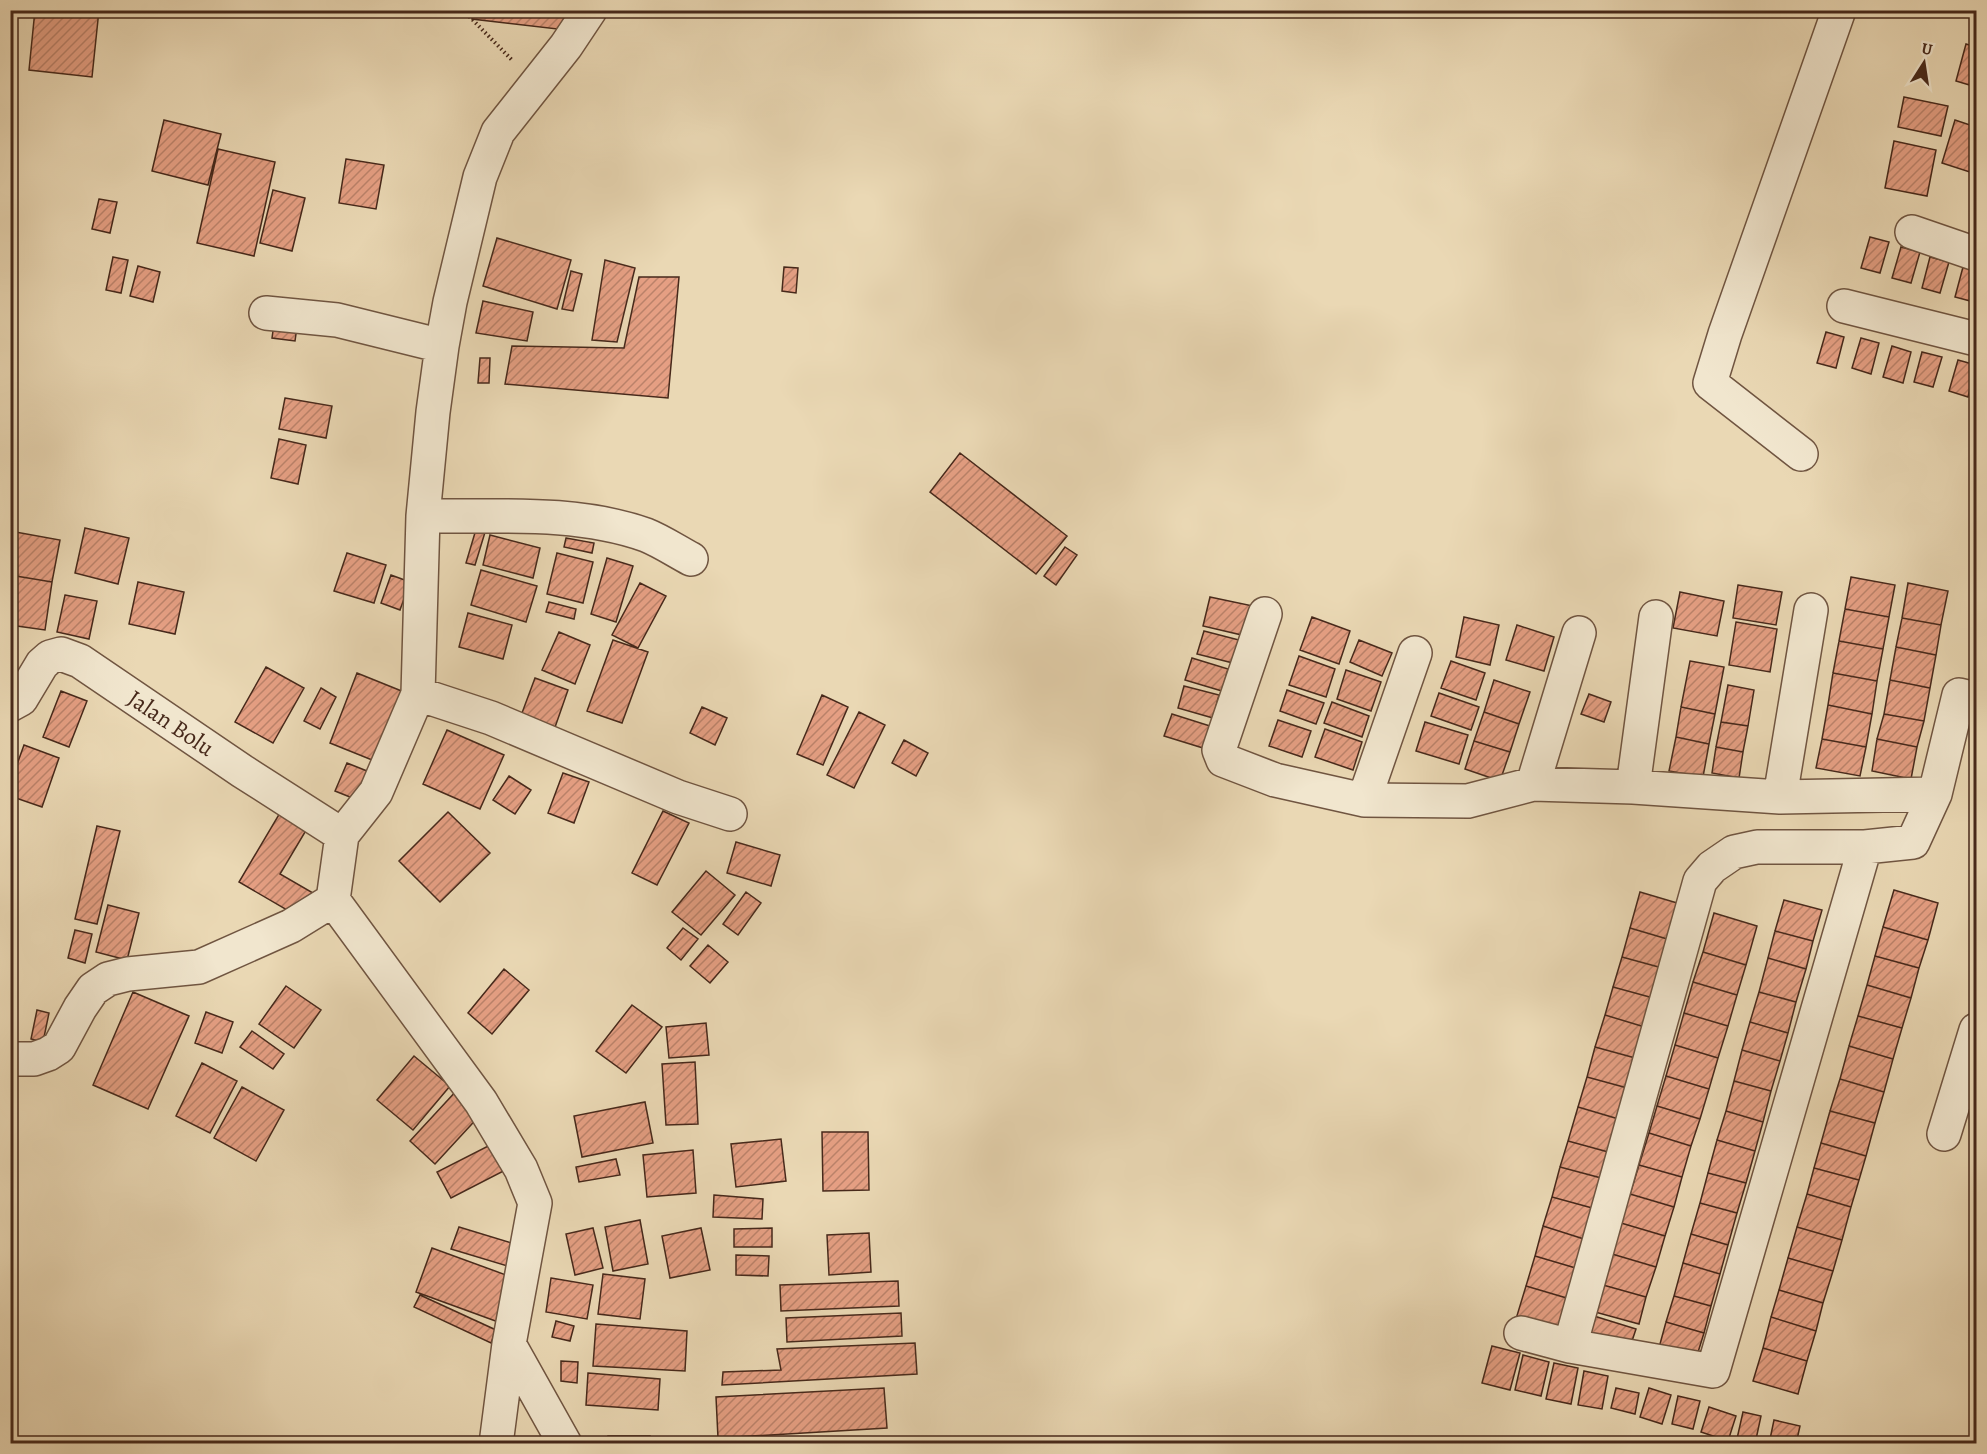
<svg xmlns="http://www.w3.org/2000/svg" width="1987" height="1454" font-family="Alegreya,serif">
<style>
.building{fill:url(#building-hatch);stroke:#47291b;stroke-width:1.5}
.lines{fill:none;stroke-linecap:round;stroke-linejoin:round}
.minor-casing{stroke:#705541;stroke-width:36}
.path{stroke:#47291b;stroke-width:4;stroke-dasharray:1.5 3;stroke-linecap:butt}
.minor{stroke:#f1e6ce;stroke-width:33}
.labels{text-anchor:middle;stroke-width:5;stroke-linejoin:round;paint-order:stroke}
.street-label{font-size:24px;fill:#47291b;stroke:#f1e6ce}
</style>
<defs>
<pattern id="building-hatch" width="6" height="6" patternUnits="userSpaceOnUse" patternTransform="scale(1.5)"><rect width="6" height="6" fill="#e59f83"/><path d="M-1 1l2-2M0 6l6-6M5 7l2-2" fill="none" stroke="#bb826a"/></pattern>
</defs>
<rect width="100%" height="100%" fill="#ead8b4"/>
<filter id="stains"><feTurbulence type="fractalNoise" baseFrequency=".00333" numOctaves="4"/><feColorMatrix values="0 0 0 0 .2 0 0 0 0 .09 0 0 0 0 .02 0 0 0 .5 -.17"/></filter>
<radialGradient id="worn" r=".72"><stop offset=".6" stop-color="#630" stop-opacity="0"/><stop offset="1" stop-color="#630" stop-opacity=".3"/></radialGradient>
<path class="building" d="M35,10H99L92,77L29,70Z
M473,10H568L566,30L472,19Z
M1966,44L1976,47V87L1956,81Z
M1904,97L1948,106L1941,136L1898,127Z
M164,120L221,134L208,185L152,171Z
M1955,120L1976,127V174L1942,163Z
M1894,141L1936,150L1927,196L1885,188Z
M218,149L275,162L254,256L197,243Z
M346,159L384,165L376,209L339,203Z
M273,190L305,198L292,251L260,243Z
M99,199L117,202L110,233L92,229Z
M1870,237L1889,242L1880,273L1861,268Z
M497,238L571,260L557,309L483,286Z
M1901,247L1920,252L1911,283L1892,278Z
M113,257L128,260L121,293L106,290Z
M1930,257L1949,262L1940,293L1922,288Z
M605,260L635,268L617,342L592,340Z
M138,266L160,272L153,302L130,296Z
M784,267L798,268L796,293L782,291Z
M1963,267L1976,270V292L1974,302L1955,297Z
M571,271L582,274L573,311L562,309Z
M639,277H679L668,398L505,384L512,346L624,348Z
M483,301L533,312L527,341L476,333Z
M274,324L297,327L295,341L272,338Z
M1826,332L1844,337L1836,368L1817,363Z
M1861,338L1879,343L1871,374L1852,368Z
M1892,346L1911,352L1903,383L1883,377Z
M1922,352L1942,357L1933,387L1914,382Z
M480,358H490L489,383H478Z
M1958,360L1976,365L1968,397L1949,391Z
M285,398L332,406L326,438L279,429Z
M279,439L306,445L298,484L271,478Z
M960,453L1067,536L1036,574L930,492Z
M477,526L486,529L475,565L466,563Z
M85,528L129,538L118,584L75,573Z
M10,531L60,540L52,582L10,575Z
M490,535L540,548L533,578L483,565Z
M566,538L594,543L592,553L564,547Z
M1065,547L1077,555L1056,585L1044,576Z
M347,553L386,565L374,603L334,591Z
M557,553L593,562L583,603L547,594Z
M607,558L633,566L616,622L591,614Z
M481,570L537,586L526,622L471,605Z
M10,575L52,582L45,630L10,625Z
M391,575L410,582L400,610L381,603Z
M1851,577L1895,585L1889,617L1845,609Z
M138,582L184,592L175,634L129,624Z
M640,583L666,596L638,648L612,635Z
M1908,583L1948,591L1941,625L1902,618Z
M1738,585L1782,592L1776,625L1733,618Z
M1680,592L1724,601L1717,636L1673,628Z
M65,595L97,601L89,639L57,632Z
M1210,597L1253,606L1246,636L1203,626Z
M549,602L576,609L574,619L546,612Z
M1845,609L1889,617L1883,649L1839,641Z
M468,613L512,625L503,659L459,647Z
M1312,617L1350,631L1339,664L1300,650Z
M1464,617L1499,625L1490,665L1456,657Z
M1902,618L1941,625L1936,655L1896,647Z
M1736,622L1777,629L1770,672L1729,665Z
M1517,625L1554,637L1544,671L1506,660Z
M1204,631L1239,640L1233,663L1197,654Z
M559,632L590,645L575,684L542,670Z
M613,640L648,652L622,723L587,711Z
M1359,640L1392,653L1382,676L1350,662Z
M1839,641L1883,649L1877,681L1833,673Z
M1896,647L1936,655L1930,688L1890,680Z
M1299,656L1335,669L1326,697L1289,685Z
M1192,658L1228,669L1222,691L1185,680Z
M1451,661L1485,673L1476,700L1441,688Z
M1690,661L1724,667L1715,714L1681,707Z
M266,667L304,688L273,743L235,722Z
M1346,670L1381,682L1371,711L1337,699Z
M357,673L409,694L382,764L330,743Z
M1833,673L1877,681L1872,714L1828,705Z
M535,678L568,690L553,733L519,721Z
M1494,680L1530,692L1519,724L1484,712Z
M1890,680L1930,688L1924,721L1884,714Z
M1728,685L1754,690L1748,726L1721,722Z
M1184,686L1219,695L1213,718L1178,708Z
M321,688L336,697L320,729L304,721Z
M1287,690L1324,703L1316,724L1280,711Z
M61,691L87,701L69,747L43,737Z
M1439,693L1479,707L1471,730L1431,716Z
M1589,694L1611,702L1604,722L1581,714Z
M822,695L848,707L823,765L797,754Z
M1332,702L1369,716L1362,737L1324,723Z
M1828,705L1872,714L1866,747L1822,739Z
M702,707L727,718L715,745L690,733Z
M1681,707L1715,714L1709,744L1676,737Z
M859,712L885,725L854,788L827,775Z
M1484,712L1519,724L1510,752L1474,741Z
M1172,714L1210,726L1203,748L1164,736Z
M1884,714L1924,721L1917,747L1877,739Z
M1278,720L1311,731L1302,757L1269,746Z
M1425,722L1468,735L1459,764L1416,751Z
M1721,722L1748,726L1743,752L1716,747Z
M1325,729L1362,742L1353,770L1315,757Z
M447,730L504,755L480,809L423,784Z
M1676,737L1709,744L1703,777L1669,771Z
M1822,739L1866,747L1860,776L1816,768Z
M1877,739L1917,747L1911,779L1872,771Z
M904,740L928,753L916,776L892,763Z
M1474,741L1510,752L1500,781L1465,769Z
M24,745L59,758L42,807L10,796V784Z
M1716,747L1743,752L1739,778L1712,773Z
M347,763L372,773L360,801L335,791Z
M563,773L589,782L574,823L548,813Z
M509,776L531,790L515,814L493,800Z
M284,806L311,822L280,874L313,893L299,917L239,882Z
M663,811L689,823L657,885L632,873Z
M448,812L490,853L440,902L399,861Z
M97,826L120,831L97,924L75,919Z
M736,842L780,855L771,886L727,873Z
M706,871L735,895L701,935L672,912Z
M1894,890L1938,903L1928,940L1883,927Z
M746,892L761,903L738,935L723,924Z
M1640,892L1684,905L1674,941L1630,928Z
M1784,900L1822,910L1813,941L1775,931Z
M108,905L139,913L127,960L96,952Z
M1714,913L1757,926L1746,965L1703,952Z
M1883,927L1928,940L1919,968L1875,956Z
M683,928L698,939L681,960L667,948Z
M1630,928L1674,941L1666,969L1622,957Z
M75,930L92,934L85,963L68,958Z
M1775,931L1813,941L1806,969L1768,958Z
M708,945L728,962L710,983L690,966Z
M1703,952L1746,965L1737,995L1693,982Z
M1875,956L1919,968L1911,998L1867,985Z
M1622,957L1666,969L1657,999L1613,987Z
M1768,958L1806,969L1796,1002L1759,992Z
M504,969L529,990L492,1034L468,1013Z
M1693,982L1737,995L1728,1026L1684,1013Z
M1867,985L1911,998L1902,1028L1858,1016Z
M286,986L321,1010L294,1048L259,1024Z
M1613,987L1657,999L1648,1028L1605,1015Z
M133,992L189,1016L148,1109L93,1085Z
M1759,992L1796,1002L1788,1033L1750,1022Z
M632,1005L662,1027L626,1073L596,1051Z
M37,1010L49,1013L43,1042L31,1039Z
M206,1012L233,1022L222,1053L195,1043Z
M1684,1013L1728,1026L1718,1058L1675,1045Z
M1605,1015L1648,1028L1639,1059L1595,1047Z
M1858,1016L1902,1028L1893,1059L1849,1046Z
M1750,1022L1788,1033L1780,1061L1742,1050Z
M706,1023L709,1055L669,1058L666,1027Z
M252,1031L284,1054L273,1069L240,1047Z
M1675,1045L1718,1058L1709,1089L1666,1076Z
M1849,1046L1893,1059L1884,1092L1840,1079Z
M1595,1047L1639,1059L1631,1089L1587,1077Z
M1742,1050L1780,1061L1771,1091L1734,1081Z
M414,1056L450,1086L413,1130L377,1100Z
M695,1062L698,1124L666,1125L662,1064Z
M202,1063L237,1081L210,1133L176,1116Z
M1666,1076L1709,1089L1700,1119L1657,1106Z
M1587,1077L1631,1089L1622,1120L1578,1107Z
M1840,1079L1884,1092L1875,1123L1830,1111Z
M1734,1081L1771,1091L1763,1122L1726,1111Z
M242,1087L284,1110L256,1161L214,1138Z
M457,1090L482,1113L435,1164L410,1141Z
M645,1102L653,1143L582,1157L574,1116Z
M1657,1106L1700,1119L1691,1146L1649,1133Z
M1578,1107L1622,1120L1612,1153L1568,1141Z
M1726,1111L1763,1122L1755,1151L1717,1140Z
M1830,1111L1875,1123L1866,1156L1821,1143Z
M822,1132H868L869,1190L823,1191Z
M1649,1133L1691,1146L1682,1177L1639,1165Z
M781,1139L786,1181L736,1187L731,1144Z
M500,1140L513,1166L451,1198L437,1172Z
M1717,1140L1755,1151L1746,1183L1708,1173Z
M1568,1141L1612,1153L1605,1179L1560,1167Z
M1821,1143L1866,1156L1859,1180L1814,1168Z
M693,1150L696,1193L647,1197L643,1155Z
M616,1159L620,1175L579,1182L576,1167Z
M1639,1165L1682,1177L1674,1207L1630,1194Z
M1560,1167L1605,1179L1596,1209L1552,1197Z
M1814,1168L1859,1180L1851,1207L1807,1194Z
M1708,1173L1746,1183L1737,1213L1700,1203Z
M1630,1194L1674,1207L1665,1236L1621,1223Z
M1807,1194L1851,1207L1842,1240L1797,1227Z
M714,1195L763,1199L762,1219L713,1217Z
M1552,1197L1596,1209L1587,1240L1543,1226Z
M1700,1203L1737,1213L1728,1245L1691,1234Z
M640,1220L648,1264L613,1271L605,1227Z
M1621,1223L1665,1236L1656,1267L1612,1254Z
M1543,1226L1587,1240L1579,1269L1535,1256Z
M459,1227L518,1245L511,1267L451,1249Z
M1797,1227L1842,1240L1833,1271L1788,1258Z
M593,1228L603,1268L575,1275L566,1234Z
M701,1228L710,1270L670,1278L662,1236Z
M772,1228V1247H734V1229Z
M869,1233L871,1272L829,1275L827,1235Z
M1691,1234L1728,1245L1720,1274L1683,1263Z
M432,1248L517,1279L501,1323L416,1292Z
M1612,1254L1656,1267L1646,1297L1603,1285Z
M736,1255L769,1256L768,1276L736,1275Z
M1535,1256L1579,1269L1570,1299L1526,1286Z
M1788,1258L1833,1271L1823,1303L1779,1290Z
M1683,1263L1720,1274L1711,1306L1674,1296Z
M603,1274L645,1279L640,1319L598,1314Z
M551,1278L593,1285L587,1319L546,1312Z
M898,1281L899,1306L781,1311L780,1285Z
M1603,1285L1646,1297L1639,1324L1595,1312Z
M1526,1286L1570,1299L1560,1332L1516,1319Z
M1779,1290L1823,1303L1816,1331L1771,1317Z
M420,1295L496,1330L491,1343L414,1307Z
M1674,1296L1711,1306L1704,1333L1666,1322Z
M901,1313L902,1336L787,1342L786,1318Z
M1594,1316L1636,1329L1627,1356L1585,1343Z
M1771,1317L1816,1331L1807,1361L1763,1348Z
M556,1321L574,1326L570,1341L552,1337Z
M1666,1322L1704,1333L1694,1365L1657,1355Z
M596,1324L687,1331L685,1371L593,1366Z
M915,1343L917,1374L722,1385L723,1372L781,1370L777,1349Z
M1492,1346L1520,1353L1510,1390L1482,1383Z
M1763,1348L1807,1361L1798,1394L1753,1381Z
M1523,1355L1549,1362L1541,1396L1515,1390Z
M561,1361L578,1362L577,1383L561,1381Z
M1554,1363L1578,1368L1571,1404L1546,1399Z
M1584,1371L1608,1376L1602,1409L1578,1405Z
M588,1373L660,1379L658,1410L586,1405Z
M884,1388L887,1428L718,1438L716,1397Z
M1616,1388L1639,1393L1635,1414L1611,1408Z
M1649,1388L1671,1395L1662,1424L1640,1417Z
M1678,1396L1700,1401L1693,1429L1672,1424Z
M1709,1407L1736,1416L1728,1441L1701,1432Z
M1743,1412L1761,1416L1755,1444L1736,1443Z
M1774,1420L1800,1426L1796,1444H1769Z
M608,1436H650V1444H608Z"/>
<g class="lines">
<defs>
<path id="minor" d="M1912,232L1976,254
M1844,306L1976,339
M266,313L337,320L442,346
M1801,454L1710,383L1725,334L1839,10
M423,516C496,517 576,510 646,535C661,541 676,551 691,559
M1265,614L1219,750L1223,760L1275,780L1364,800L1468,801L1533,784L1633,787L1780,797L1935,794
M418,694L491,718L678,797L730,814
M10,705L21,699L42,664L50,657L61,654L80,661L242,771L342,835
M1533,784L1579,633
M1633,787L1656,617
M1780,797L1811,610
M1364,800L1415,653
M10,1059H34L48,1054L59,1047L80,1008L93,989L108,979L128,974L199,967L291,926L333,900
M1944,1134L1976,1030
M1521,1333L1570,1346L1700,881L1712,867L1734,852L1757,847H1865L1913,842L1935,794L1959,695L1976,699
M509,1344L565,1444
M1570,1346L1713,1371L1865,847
M496,1444L509,1344L535,1203L521,1169L481,1102L333,900L342,835L376,792L418,694L423,516L433,412L442,346L450,302L480,177L498,132L566,46L590,10"/>
</defs>
<use href="#minor" class="minor-casing"/>
<path class="path" d="M463,10L512,60"/>
<use href="#minor" class="minor"/>
</g>
<g class="labels">
<g class="street-label">
<text transform="translate(171 723) rotate(34)" y="8">Jalan Bolu</text>
</g>
</g>
<rect width="1987" height="1454" fill="none" stroke="#ead8b4" stroke-width="36"/>
<rect x="12" y="12" width="1963" height="1430" fill="none" stroke="#47291b" stroke-width="3"/>
<rect x="18" y="18" width="1951" height="1418" fill="none" stroke="#47291b" stroke-width="1.5"/>
<g transform="translate(1924 63) rotate(12)" stroke="#f1e6ce" stroke-width="4.5" paint-order="stroke">
<path d="M0-4.5L10 22L0 15L-10 22Z" fill="#47291b"/>
<text y="-9" font-size="16" font-weight="bold" text-anchor="middle" fill="#47291b">U</text>
</g>
<rect width="100%" height="100%" filter="url(#stains)"/>
<rect width="100%" height="100%" fill="url(#worn)"/>
</svg>
